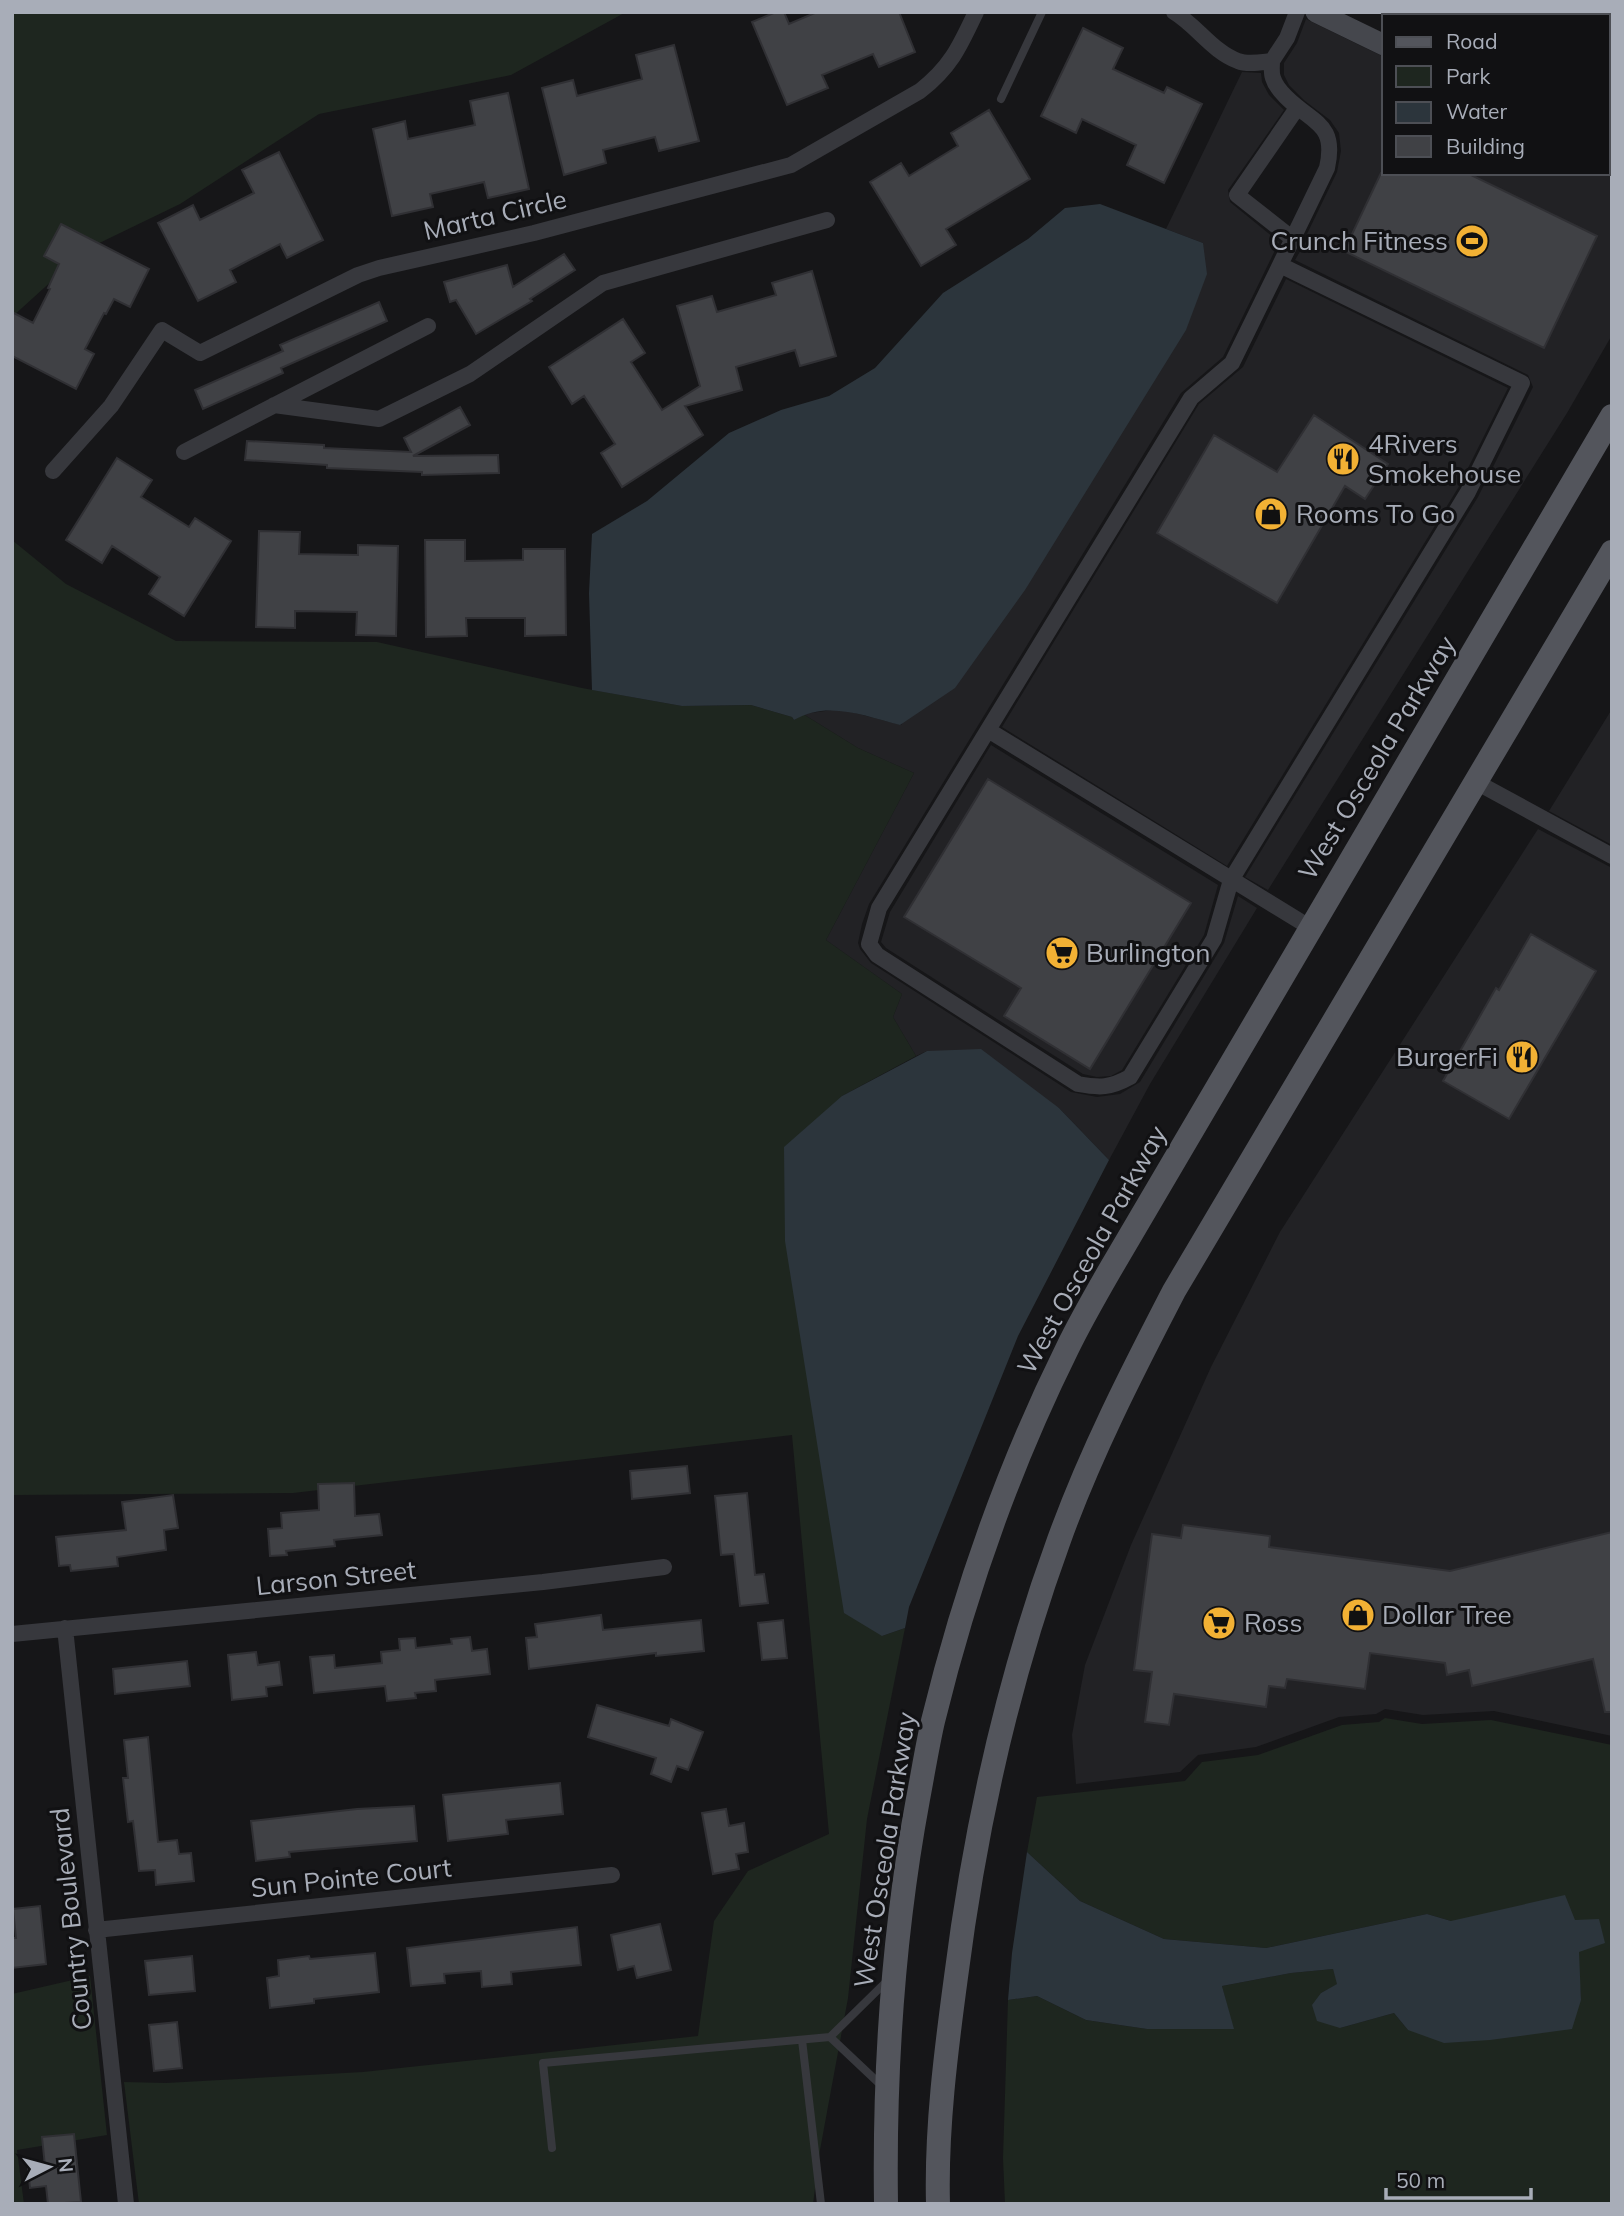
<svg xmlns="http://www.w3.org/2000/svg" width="1624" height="2216" font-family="Mulish,sans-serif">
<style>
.built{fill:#222225}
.green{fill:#1e261f}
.water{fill:#2c353c}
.building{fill:#404145;stroke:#303034;stroke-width:2}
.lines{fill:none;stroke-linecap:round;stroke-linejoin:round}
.lane{stroke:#37383d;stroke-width:8}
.street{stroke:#37383d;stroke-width:16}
.secondary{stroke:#45474d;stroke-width:21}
.primary{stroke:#53555c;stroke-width:24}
.labels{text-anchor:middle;stroke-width:6;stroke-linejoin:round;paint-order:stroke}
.street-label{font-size:26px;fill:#a8adb8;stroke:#111113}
.poi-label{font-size:26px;fill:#a8adb8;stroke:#111113;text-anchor:start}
</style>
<rect width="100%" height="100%" fill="#161618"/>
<path class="built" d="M1424,12H1535L1534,16H1431Z
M1559,12H1612V102L1608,100V16H1557Z
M1306,19L1384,57V173H1608V164L1612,166V335L1567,413L1268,890L1245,877L1478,497L1533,387L1528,375L1295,260L1308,238L1306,236L1337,172L1341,151L1339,133L1330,120L1305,101L1289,85L1284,75V63L1297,43Z
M1242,72L1261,73L1262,82L1269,95L1284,110L1228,190L1230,202L1279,242L1223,357L1181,393L869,904L862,924L858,943L860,949L871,963L1071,1092L1097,1097L1120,1094L1140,1082L1224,943L1238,896L1257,908L1150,1084L1109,1160L1059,1108L927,1051L916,1056L893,1017L902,994L826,940L914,773L858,748L803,714L840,709L901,725L1203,243L1166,229Z
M1286,279L1508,388L1458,488L1227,866L1002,727L1199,404L1243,367Z
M1612,709V845L1549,811Z
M991,745L1218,885L1204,935L1122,1070L1111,1076L1097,1077L1083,1074L886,948L881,942L890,912Z
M1538,829L1612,868V1736L1494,1711L1423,1715L1385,1709L1376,1714L1339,1717L1256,1747L1198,1755L1180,1772L1076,1784L1072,1735L1085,1665L1131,1545L1211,1367L1280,1232Z"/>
<path class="green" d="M12,12H626L511,75L319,114L180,204L87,249L12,317Z
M12,540L66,584L176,641L377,642L582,688L682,706L751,705L792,717L794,720L803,714L858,748L914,773L826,940L902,994L893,1017L916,1056L842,1096L882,1636L905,1628L867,1819L848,1998L820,2150L813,2204H139L124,2082L166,2083L363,2072L698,2036L714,1921L748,1871L829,1834L792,1435L293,1493L14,1495Z
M1385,1718L1422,1724L1491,1720L1612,1745V2204H1005L1003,2158L1008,2000L1037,1996L1086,2020L1147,2029H1233L1222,1986L1291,1973L1333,1969L1338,1984L1321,1993L1340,2028L1394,2013L1408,2030L1581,1999L1575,1920L1451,1921L1427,1914L1266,1948L1164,1939L1080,1901L1027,1852L1037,1797L1185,1781L1202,1762L1258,1755L1342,1725L1379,1722Z
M90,1976L107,2135L17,2150L24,2204H12V1994Z"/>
<path class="water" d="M1100,204L1203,243L1207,274L1186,330L1025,590L955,688L900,725C865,716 827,700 794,720L792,717L751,705L682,706L592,690L589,593L592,534L647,501L729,433L781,410L829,396L875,368L943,293L1028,239L1065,208Z
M981,1049L1059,1108L1109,1160L1018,1336L909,1607L905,1628L882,1636L844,1613L785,1241L784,1147L842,1096L927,1051Z
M1027,1852L1080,1901L1164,1939L1266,1948L1427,1914L1451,1921L1565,1895L1575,1920L1599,1919L1605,1943L1579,1952L1581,2000L1572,2029L1490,2040L1444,2043L1408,2030L1394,2013L1340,2028L1317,2021L1312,2005L1321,1993L1337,1984L1333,1969L1291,1973L1222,1986L1234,2029H1147L1086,2020L1037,1996L1008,2000L1012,1953Z"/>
<path class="building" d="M776,12H784L789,24L817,12H899L915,52L879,67L873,54L822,75L828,88L787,105L752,22Z
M1083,28L1123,48L1113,69L1164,93L1167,87L1202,104L1164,183L1127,165L1136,145L1082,119L1076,133L1041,116Z
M674,45L699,141L659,151L655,137L603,150L606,163L564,175L542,88L573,80L577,96L642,79L636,55Z
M508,93L529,189L488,198L484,182L430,194L433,207L392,216L373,129L405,121L408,139L475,125L470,101Z
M989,110L1030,179L946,229L956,245L921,266L870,182L901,163L909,176L958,146L951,133Z
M279,152L323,240L287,258L280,244L230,270L236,282L198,301L158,223L193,205L200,220L254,193L242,170Z
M1381,173H1467L1597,236L1544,348L1344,251Z
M61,224L149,269L130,307L114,299L106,314L104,313L85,349L94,354L76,389L12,356V312L33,323L50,289L48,288L59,264L44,256Z
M564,254L575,270L530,299L532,301L476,334L456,300L450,302L444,282L507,265L513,287Z
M812,271L836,356L800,366L795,350L736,367L742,390L685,406L703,435L622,487L601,453L615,444L584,396L572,404L549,367L623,319L645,353L631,362L662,410L700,386L677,306L712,296L717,312L776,295L772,283Z
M379,302L387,321L281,368L283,373L203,409L195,390L283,351L280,345Z
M460,407L470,425L413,456L498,455L499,473L422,475V472L327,468V465L245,460L247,441L324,445V448L411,452L404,438Z
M1314,415L1388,464L1365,499L1345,486L1277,603L1157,533L1214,435L1277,472Z
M117,458L152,480L141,497L189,527L195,518L231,541L184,616L149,594L160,577L112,546L102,563L66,540Z
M259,531L300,532L299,554L358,555V545L398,546L396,636L356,635L357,612L295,611V628L256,627Z
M425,540H465V561L523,560V549H565L566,635L525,636V618H466L467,636L426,637Z
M988,779L1191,903L1090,1069L1004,1016L1021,988L904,917Z
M1531,934L1596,971L1509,1119L1443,1081L1496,988L1499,990Z
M687,1466L690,1493L632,1499L630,1471Z
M354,1483L355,1516L379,1514L382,1535L334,1540L335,1546L286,1551L287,1555L270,1556L268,1529L282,1528L281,1513L319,1510L318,1484Z
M747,1493L755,1575L764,1574L768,1603L740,1606L734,1554L721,1555L715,1496Z
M173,1495L178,1528L164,1530L166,1550L117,1557L118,1566L71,1571L70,1565L59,1566L56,1537L126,1530L122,1502Z
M1183,1525L1270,1536L1269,1547L1450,1571L1612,1532V1712H1605L1593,1659L1472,1686L1469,1670L1447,1675L1445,1663L1370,1653L1365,1689L1287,1679L1285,1688L1269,1686L1266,1707L1174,1694L1169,1725L1145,1722L1152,1672L1134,1670L1152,1534L1181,1538Z
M601,1615L603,1630L701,1620L704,1651L656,1656V1653L529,1669L526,1638L537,1637L535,1624Z
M783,1620L787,1658L762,1660L758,1623Z
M470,1637L472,1651L487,1649L490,1674L435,1680L436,1691L415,1693L416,1698L387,1701L385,1686L314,1693L310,1657L334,1655L335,1668L382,1663L381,1652L400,1650L399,1639L415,1638L416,1648L452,1644L451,1639Z
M256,1652L258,1665L279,1662L282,1685L266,1687L267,1696L232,1700L228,1655Z
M187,1661L190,1686L115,1694L113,1669Z
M597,1705L669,1726L671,1719L703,1732L688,1770L677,1766L671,1782L651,1774L656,1758L588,1737Z
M148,1737L158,1842L177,1840L179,1854L191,1853L194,1881L156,1885L155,1870L139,1871L133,1821L128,1822L123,1778H128L124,1740Z
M560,1783L563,1814L506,1820L508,1834L448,1841L443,1795Z
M414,1806L417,1841L289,1852L290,1857L256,1861L251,1821L357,1809Z
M726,1809L729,1826L744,1823L748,1852L736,1854L739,1869L713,1874L702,1813Z
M40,1906L46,1964L12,1968V1938H16L13,1909Z
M660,1924L671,1970L637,1978L634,1966L618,1970L611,1935Z
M577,1927L581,1965L511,1972L512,1984L482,1987L481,1971L444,1974L445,1983L411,1986L407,1948Z
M375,1953L379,1992L314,1999V2003L270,2008L267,1978L279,1976L278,1960L309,1956L310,1959Z
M192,1956L195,1991L149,1995L145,1961Z
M177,2022L182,2068L154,2071L149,2025Z
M74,2134L81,2202L48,2204L46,2186L30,2188L28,2168L45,2166L42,2137Z"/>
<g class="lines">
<path class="lane" d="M1001,99L1042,12
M802,2040L821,2204
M883,2087L830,2037L888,1980
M552,2148L543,2063L830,2037"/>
<path class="street" d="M1174,12C1197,26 1213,52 1238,61C1248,65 1262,62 1272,61
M1546,16L1547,12
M1272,61C1272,66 1271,73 1273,78C1275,85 1281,92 1286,97C1313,124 1337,123 1327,168L1280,265L1522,383L1468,492L1231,880L1214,939L1130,1077C1110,1088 1100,1088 1078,1084L877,955L869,944L879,908L1191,398L1232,363L1280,265
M1272,61L1287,38L1297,12
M1293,239L1237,195L1297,108
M274,405L379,419L470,374L603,283L827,220
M184,452L428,326
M53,471L111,406L162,330L200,353L358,275L379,268L534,233L791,165L920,91C951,67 960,46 976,12
M988,730L1311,928
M1476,782L1612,856
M65,1628L126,2204
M12,1634L543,1582L664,1567
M96,1930L612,1875"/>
<path class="secondary" d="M1316,12L1384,45
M1400,12L1408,16
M1608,112L1612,113
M1608,152L1612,154"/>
<path class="primary" d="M886,2204C884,2066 893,1934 918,1799C923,1773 927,1747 933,1721C964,1594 1009,1466 1067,1349C1080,1322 1095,1296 1110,1270L1612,416
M938,2204C936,2129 946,2051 956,1977C975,1828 1007,1682 1059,1540C1090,1454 1132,1372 1174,1291L1612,552"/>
</g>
<defs>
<symbol id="stadium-disc" viewBox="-11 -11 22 22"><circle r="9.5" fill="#f2b134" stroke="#111113"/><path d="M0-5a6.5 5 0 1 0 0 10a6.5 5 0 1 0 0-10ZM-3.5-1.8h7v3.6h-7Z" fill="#111"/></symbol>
<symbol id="restaurant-disc" viewBox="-11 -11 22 22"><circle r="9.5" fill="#f2b134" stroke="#111113"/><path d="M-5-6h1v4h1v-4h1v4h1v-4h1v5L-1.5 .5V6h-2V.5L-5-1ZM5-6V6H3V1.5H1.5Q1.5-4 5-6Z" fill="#111"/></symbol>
<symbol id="shop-disc" viewBox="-11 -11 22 22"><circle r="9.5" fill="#f2b134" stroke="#111113"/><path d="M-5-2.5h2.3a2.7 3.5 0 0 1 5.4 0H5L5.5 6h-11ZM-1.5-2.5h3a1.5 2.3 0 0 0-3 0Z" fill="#111"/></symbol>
<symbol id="supermarket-disc" viewBox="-11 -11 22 22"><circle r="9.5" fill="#f2b134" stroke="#111113"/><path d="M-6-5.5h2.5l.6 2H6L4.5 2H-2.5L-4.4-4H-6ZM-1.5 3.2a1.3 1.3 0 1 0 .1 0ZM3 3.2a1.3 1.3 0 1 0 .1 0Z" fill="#111"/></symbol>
</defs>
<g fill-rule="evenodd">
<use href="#stadium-disc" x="1453" y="222" width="38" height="38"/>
<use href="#restaurant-disc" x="1324" y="440" width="38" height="38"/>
<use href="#shop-disc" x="1252" y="495" width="38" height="38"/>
<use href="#supermarket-disc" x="1043" y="934" width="38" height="38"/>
<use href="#restaurant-disc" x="1503" y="1038" width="38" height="38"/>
<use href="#shop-disc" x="1339" y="1596" width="38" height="38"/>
<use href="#supermarket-disc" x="1200" y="1604" width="38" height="38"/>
</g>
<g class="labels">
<g class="street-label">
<text transform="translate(495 215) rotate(-13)" y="9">Marta Circle</text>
<text transform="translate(1377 758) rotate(-59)" y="9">West Osceola Parkway</text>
<text transform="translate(1092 1250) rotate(-61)" y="9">West Osceola Parkway</text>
<text transform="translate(336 1578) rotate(-6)" y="9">Larson Street</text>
<text transform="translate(885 1850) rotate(-81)" y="9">West Osceola Parkway</text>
<text transform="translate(351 1878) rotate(-6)" y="9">Sun Pointe Court</text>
<text transform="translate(71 1919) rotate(-96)" y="9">Country Boulevard</text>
</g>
<g class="poi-label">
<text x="1448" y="250" text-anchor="end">Crunch Fitness</text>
<text x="1368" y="453">4Rivers<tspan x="1368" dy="30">Smokehouse</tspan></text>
<text x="1296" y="523">Rooms To Go</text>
<text x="1086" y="962">Burlington</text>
<text x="1498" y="1066" text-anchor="end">BurgerFi</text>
<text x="1382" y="1624">Dollar Tree</text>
<text x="1244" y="1632">Ross</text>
</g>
</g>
<rect width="1624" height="2216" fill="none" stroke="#a8adb8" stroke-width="28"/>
<rect x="1382" y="14" width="228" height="161" fill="#111113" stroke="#4d4f55" stroke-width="2"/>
<rect x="1396" y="37" width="35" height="10" fill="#53555c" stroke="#4d4f55" stroke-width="2"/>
<text x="1446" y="49" font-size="21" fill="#a8adb8">Road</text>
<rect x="1396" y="66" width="35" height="21" fill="#1e261f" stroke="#4d4f55" stroke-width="2"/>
<text x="1446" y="84" font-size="21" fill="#a8adb8">Park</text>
<rect x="1396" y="102" width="35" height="21" fill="#2c353c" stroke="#4d4f55" stroke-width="2"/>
<text x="1446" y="119" font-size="21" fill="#a8adb8">Water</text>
<rect x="1396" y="136" width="35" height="21" fill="#404145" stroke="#4d4f55" stroke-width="2"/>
<text x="1446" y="154" font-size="21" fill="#a8adb8">Building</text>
<g transform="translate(49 2167) rotate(84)" stroke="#111113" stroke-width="5" paint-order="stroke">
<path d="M0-5L12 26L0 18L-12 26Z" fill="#a8adb8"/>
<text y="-10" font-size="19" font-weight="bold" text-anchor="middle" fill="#a8adb8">N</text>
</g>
<path d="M1386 2188v10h145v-10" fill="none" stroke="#a8adb8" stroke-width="3.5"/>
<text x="1396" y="2188" font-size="21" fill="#a8adb8" stroke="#111113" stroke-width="5" paint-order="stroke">50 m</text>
</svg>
